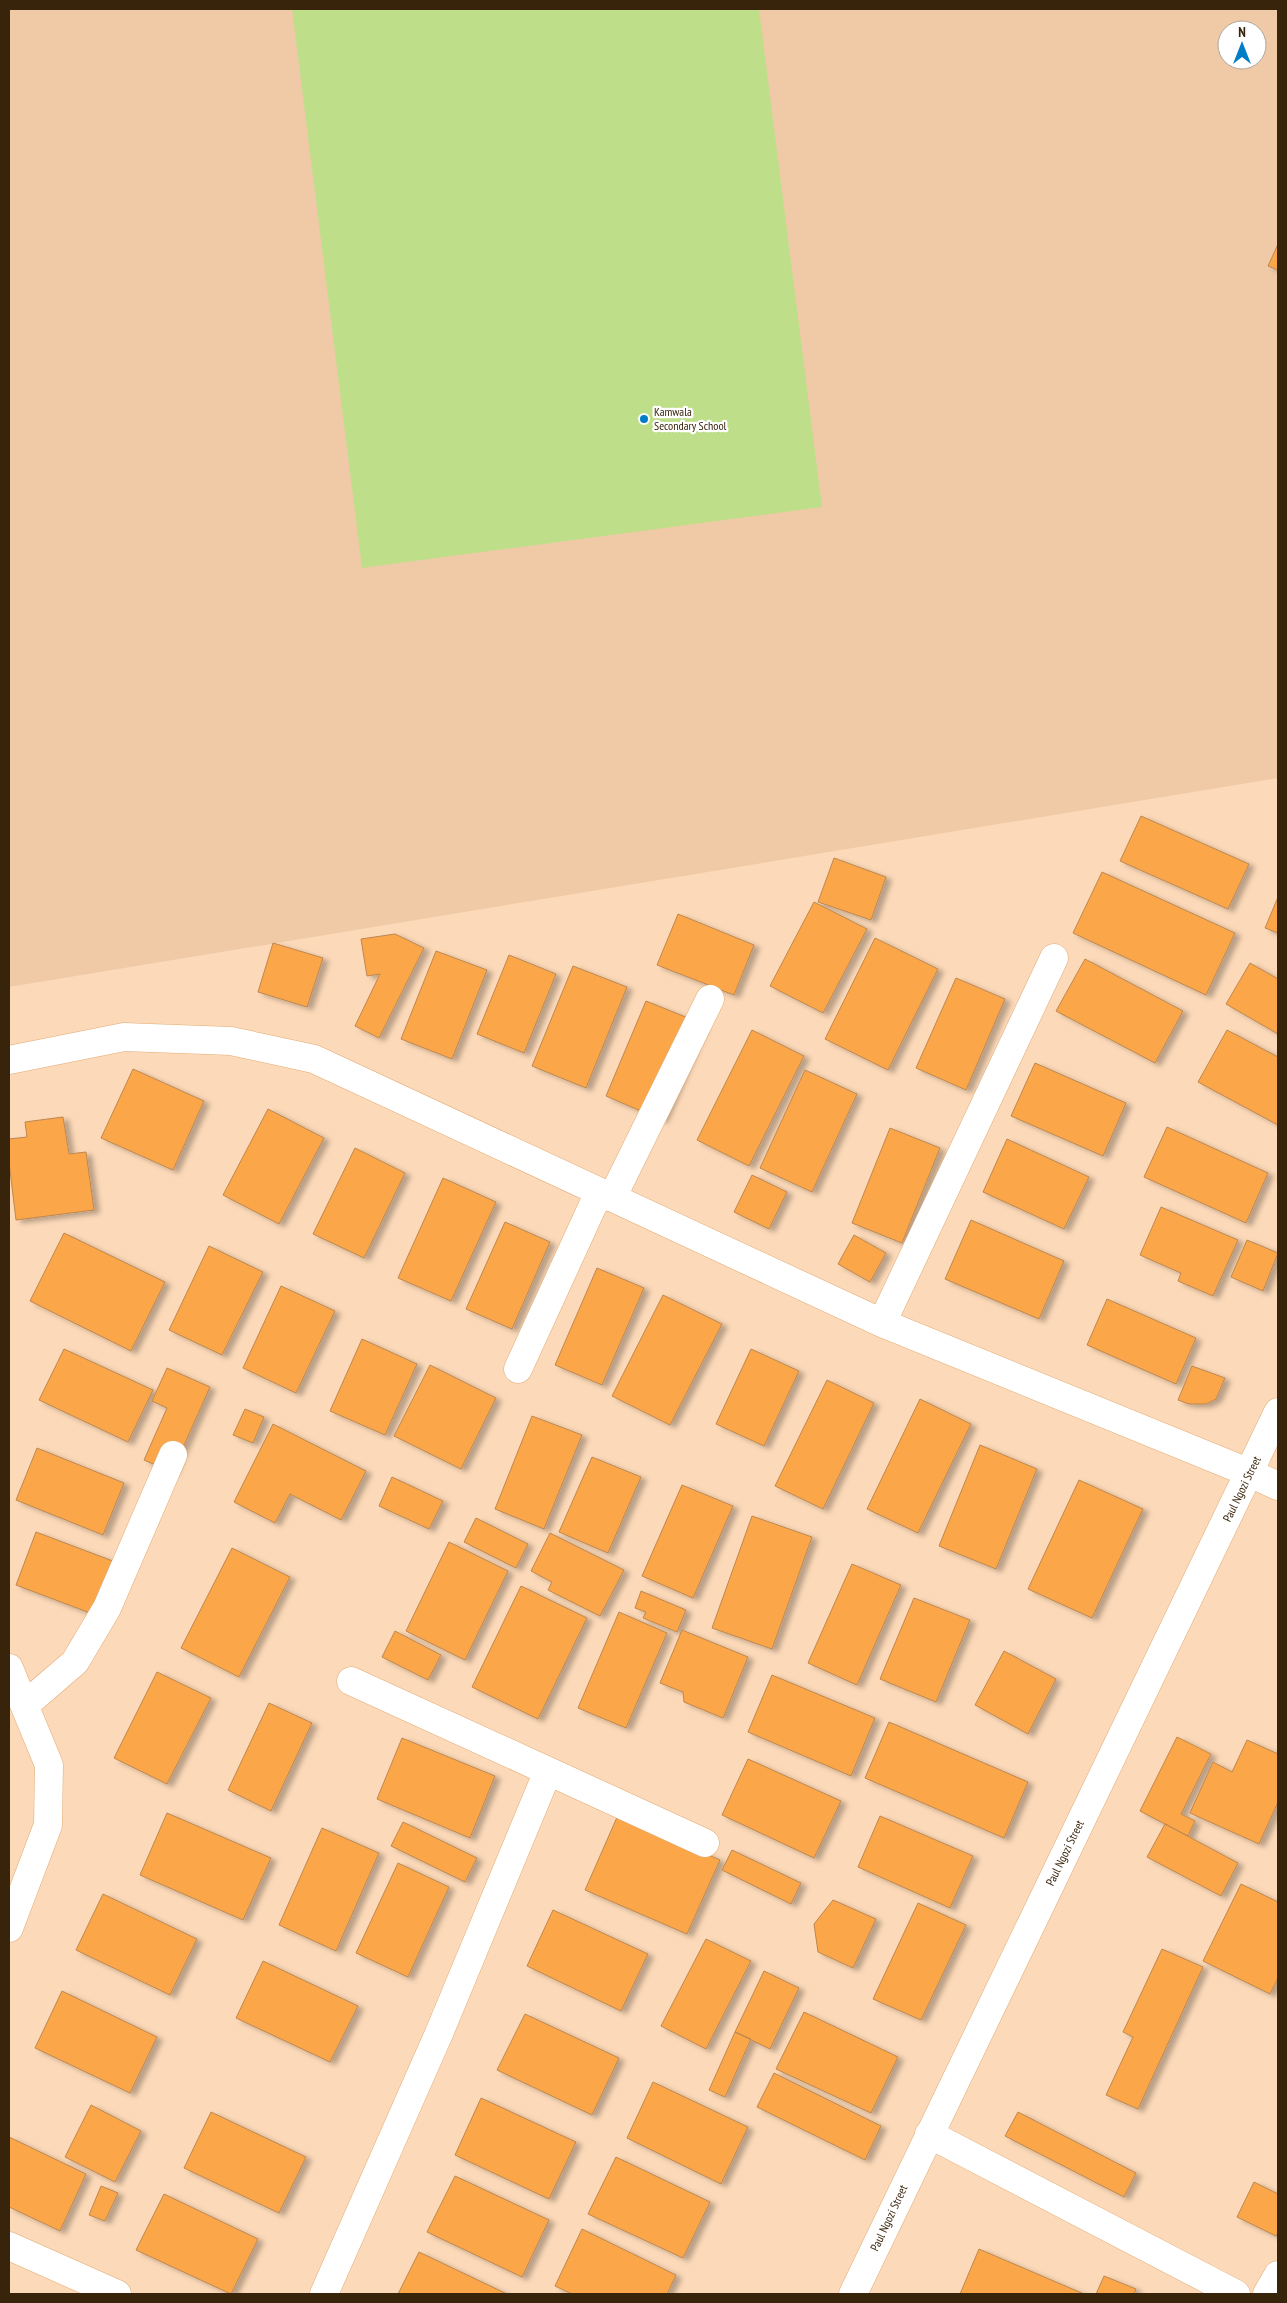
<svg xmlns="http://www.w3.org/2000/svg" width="1287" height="2303" font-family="'PT Sans Narrow',sans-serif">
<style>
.built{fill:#f0caa7;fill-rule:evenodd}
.green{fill:#bfde89}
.building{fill:#fba649;stroke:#bd8750;filter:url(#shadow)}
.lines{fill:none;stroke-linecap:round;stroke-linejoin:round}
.minor-casing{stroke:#e3ab74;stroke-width:29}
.minor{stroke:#fff;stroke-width:28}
.poi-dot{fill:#007dc6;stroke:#fff;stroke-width:2}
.labels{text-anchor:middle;stroke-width:4.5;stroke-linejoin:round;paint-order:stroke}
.poi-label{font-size:12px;fill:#38230b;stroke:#fff;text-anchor:start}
.street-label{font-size:12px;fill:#38230b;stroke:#fff}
</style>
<defs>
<filter id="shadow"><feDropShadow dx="5.5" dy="3" stdDeviation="2.5" flood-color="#0004"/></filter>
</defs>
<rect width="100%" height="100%" fill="#fcd9b8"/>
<path class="built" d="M9,9H1278V778L9,987ZM1227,30H1257V60H1227Z"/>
<path class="green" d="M292,9H759L822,507L362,568Z"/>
<path class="building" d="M1278,244V270L1268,266Z
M1141,816L1249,864L1228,909L1120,861Z
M834,858L886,877L871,920L818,902Z
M1102,872L1235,933L1206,995L1073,933Z
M1278,897V933L1265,928Z
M814,902L867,929L823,1013L770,986Z
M678,914L754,945L734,995L657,965Z
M395,934L424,948L379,1038L355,1026L380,974L367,976L361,939Z
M875,938L938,969L888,1070L825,1039Z
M273,943L323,958L307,1007L258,992Z
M436,951L487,970L452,1059L401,1039Z
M509,955L556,974L524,1053L477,1034Z
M1085,959L1183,1011L1155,1063L1056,1011Z
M1250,963L1278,979V1034L1226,1004Z
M573,966L627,987L586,1088L532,1066Z
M956,978L1005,999L966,1090L916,1068Z
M646,1001L703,1024L662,1120L606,1096Z
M752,1030L804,1056L749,1166L697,1140Z
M1227,1030L1278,1057V1125L1198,1082Z
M1035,1063L1126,1103L1103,1156L1011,1116Z
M133,1069L204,1101L173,1170L101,1138Z
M805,1070L857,1094L812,1192L760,1168Z
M268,1109L324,1138L279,1224L223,1195Z
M63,1117L69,1154L86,1152L94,1210L16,1220L9,1162V1139L27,1137L25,1122Z
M1167,1127L1268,1173L1246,1223L1144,1177Z
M890,1128L940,1148L902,1243L852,1223Z
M1007,1139L1089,1177L1064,1229L983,1192Z
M355,1148L405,1173L364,1258L313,1234Z
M752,1175L787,1192L769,1229L734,1212Z
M443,1178L496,1202L451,1301L398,1278Z
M1161,1207L1238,1240L1213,1296L1178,1281L1181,1273L1140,1255Z
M971,1220L1064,1261L1039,1319L945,1279Z
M505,1222L550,1242L512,1329L466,1309Z
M64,1233L165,1282L131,1351L30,1301Z
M854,1235L886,1253L870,1282L838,1264Z
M1247,1240L1278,1253L1263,1291L1231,1277Z
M209,1246L263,1272L222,1355L169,1330Z
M597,1268L644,1288L602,1385L555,1365Z
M281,1286L335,1311L296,1393L243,1368Z
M663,1295L722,1324L670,1425L612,1396Z
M1107,1299L1196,1338L1176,1384L1087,1345Z
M362,1339L417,1364L385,1435L330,1411Z
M64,1349L153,1390L128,1442L39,1400Z
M751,1349L799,1371L764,1446L716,1424Z
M430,1365L496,1398L461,1469L394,1436Z
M1192,1366L1225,1378L1216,1399L1206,1404H1189L1178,1400Z
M167,1368L210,1387L172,1472L144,1460L167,1408L152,1401Z
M827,1380L874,1403L823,1509L775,1486Z
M920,1399L971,1424L918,1533L867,1509Z
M245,1409L264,1417L253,1443L233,1435Z
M532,1416L582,1435L544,1529L495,1509Z
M273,1424L366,1471L341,1520L290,1494L275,1523L234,1502Z
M980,1445L1037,1469L996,1569L939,1546Z
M37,1448L124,1483L103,1535L16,1500Z
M592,1457L641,1477L608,1553L559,1532Z
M392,1477L443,1501L429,1529L379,1506Z
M1079,1480L1143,1509L1092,1618L1028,1589Z
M682,1485L733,1506L693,1598L642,1576Z
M752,1516L812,1537L772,1649L712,1628Z
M476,1518L528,1544L516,1568L464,1542Z
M36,1532L118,1563L98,1616L16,1585Z
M550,1533L624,1570L600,1616L548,1590L552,1582L531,1571Z
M449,1542L508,1571L465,1660L406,1631Z
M232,1548L290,1577L239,1677L181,1648Z
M852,1564L901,1585L857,1685L808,1663Z
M521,1586L587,1618L538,1719L472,1687Z
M641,1591L686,1610L677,1632L643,1618L646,1612L635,1608Z
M914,1598L970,1620L936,1702L880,1679Z
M619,1612L667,1633L626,1728L578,1708Z
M682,1630L748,1657L723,1718L684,1702L683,1692L660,1683Z
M395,1631L441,1655L428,1680L382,1657Z
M1004,1651L1056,1679L1028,1734L975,1705Z
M157,1672L211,1698L167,1784L114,1758Z
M772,1675L875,1718L851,1776L748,1732Z
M269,1703L312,1723L271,1811L228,1790Z
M889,1722L1028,1782L1004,1838L865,1778Z
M1177,1737L1211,1754L1181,1814L1195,1821L1188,1836L1140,1811Z
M402,1738L495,1776L470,1838L377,1799Z
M1247,1740L1278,1754V1802L1259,1844L1190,1813L1213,1762L1232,1772Z
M748,1759L841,1801L814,1858L722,1815Z
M167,1813L271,1858L243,1920L140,1875Z
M618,1815L720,1860L687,1934L585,1890Z
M880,1816L973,1856L950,1908L858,1867Z
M403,1822L477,1858L465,1882L391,1846Z
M1165,1824L1238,1863L1221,1896L1147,1857Z
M322,1828L379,1853L336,1951L279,1925Z
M732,1850L801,1883L791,1904L722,1870Z
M398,1863L449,1887L408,1977L356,1953Z
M1241,1884L1278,1902V1978L1270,1994L1203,1961Z
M103,1894L197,1939L170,1995L76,1950Z
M833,1900L876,1919L853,1968L818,1952L814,1924Z
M918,1903L966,1925L921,2020L873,1999Z
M553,1910L648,1954L621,2011L527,1966Z
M706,1939L751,1961L706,2049L661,2026Z
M1162,1949L1203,1967L1138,2109L1106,2095L1133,2037L1123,2032Z
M263,1961L358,2006L330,2062L236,2018Z
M764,1971L799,1988L770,2049L735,2032Z
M62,1991L157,2037L130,2093L35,2048Z
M804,2012L898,2057L871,2113L776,2069Z
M525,2014L619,2058L592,2115L497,2070Z
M735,2032L751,2039L725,2097L709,2090Z
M774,2073L881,2126L865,2160L757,2107Z
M653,2082L748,2127L721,2184L627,2138Z
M481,2098L576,2142L549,2199L455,2155Z
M91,2105L141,2131L115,2182L65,2157Z
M211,2112L306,2157L279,2213L184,2168Z
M1018,2112L1136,2173L1124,2197L1005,2136Z
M9,2137L86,2174L60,2231L9,2207Z
M616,2157L710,2202L683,2258L588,2214Z
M455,2176L549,2220L522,2277L427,2232Z
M1254,2182L1278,2194V2232L1276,2236L1237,2217Z
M101,2186L118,2193L105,2221L89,2215Z
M164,2194L258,2239L231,2294L136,2250Z
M582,2229L676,2275L667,2294H572L555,2286Z
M979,2249L1084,2294H960Z
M419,2252L507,2294H398Z
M1104,2276L1136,2289L1134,2294H1096Z"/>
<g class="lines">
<defs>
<path id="minor" d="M9,1060L124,1037L231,1041L314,1059L882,1323L1250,1473L1278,1486
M612,1198L710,999
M882,1323L1054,958
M518,1369L599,1192
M9,1668L49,1765L48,1825L9,1928
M25,1705L75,1662L107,1608L173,1455
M548,1771L705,1843
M929,2134L1236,2294
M9,2246L117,2294
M324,2294L440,2031L548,1771L351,1681
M853,2294L1278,1412
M1267,2294L1278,2275"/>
</defs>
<use href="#minor" class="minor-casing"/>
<use href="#minor" class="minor"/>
</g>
<circle class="poi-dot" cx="644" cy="419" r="5"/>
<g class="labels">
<g class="poi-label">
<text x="654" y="416">Kamwala<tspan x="654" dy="14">Secondary School</tspan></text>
</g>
<g class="street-label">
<text transform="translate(1242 1489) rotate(-64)" y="4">Paul Ngozi Street</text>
<text transform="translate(1065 1853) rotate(-64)" y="4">Paul Ngozi Street</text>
<text transform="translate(889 2218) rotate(-65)" y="4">Paul Ngozi Street</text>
</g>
</g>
<rect width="1287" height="2303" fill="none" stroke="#38230b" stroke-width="20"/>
<g transform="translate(1242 45)"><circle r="24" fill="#ffffff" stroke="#afa79d"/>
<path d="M0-4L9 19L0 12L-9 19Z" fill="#007dc6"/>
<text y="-8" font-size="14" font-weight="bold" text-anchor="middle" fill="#38230b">N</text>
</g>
</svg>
